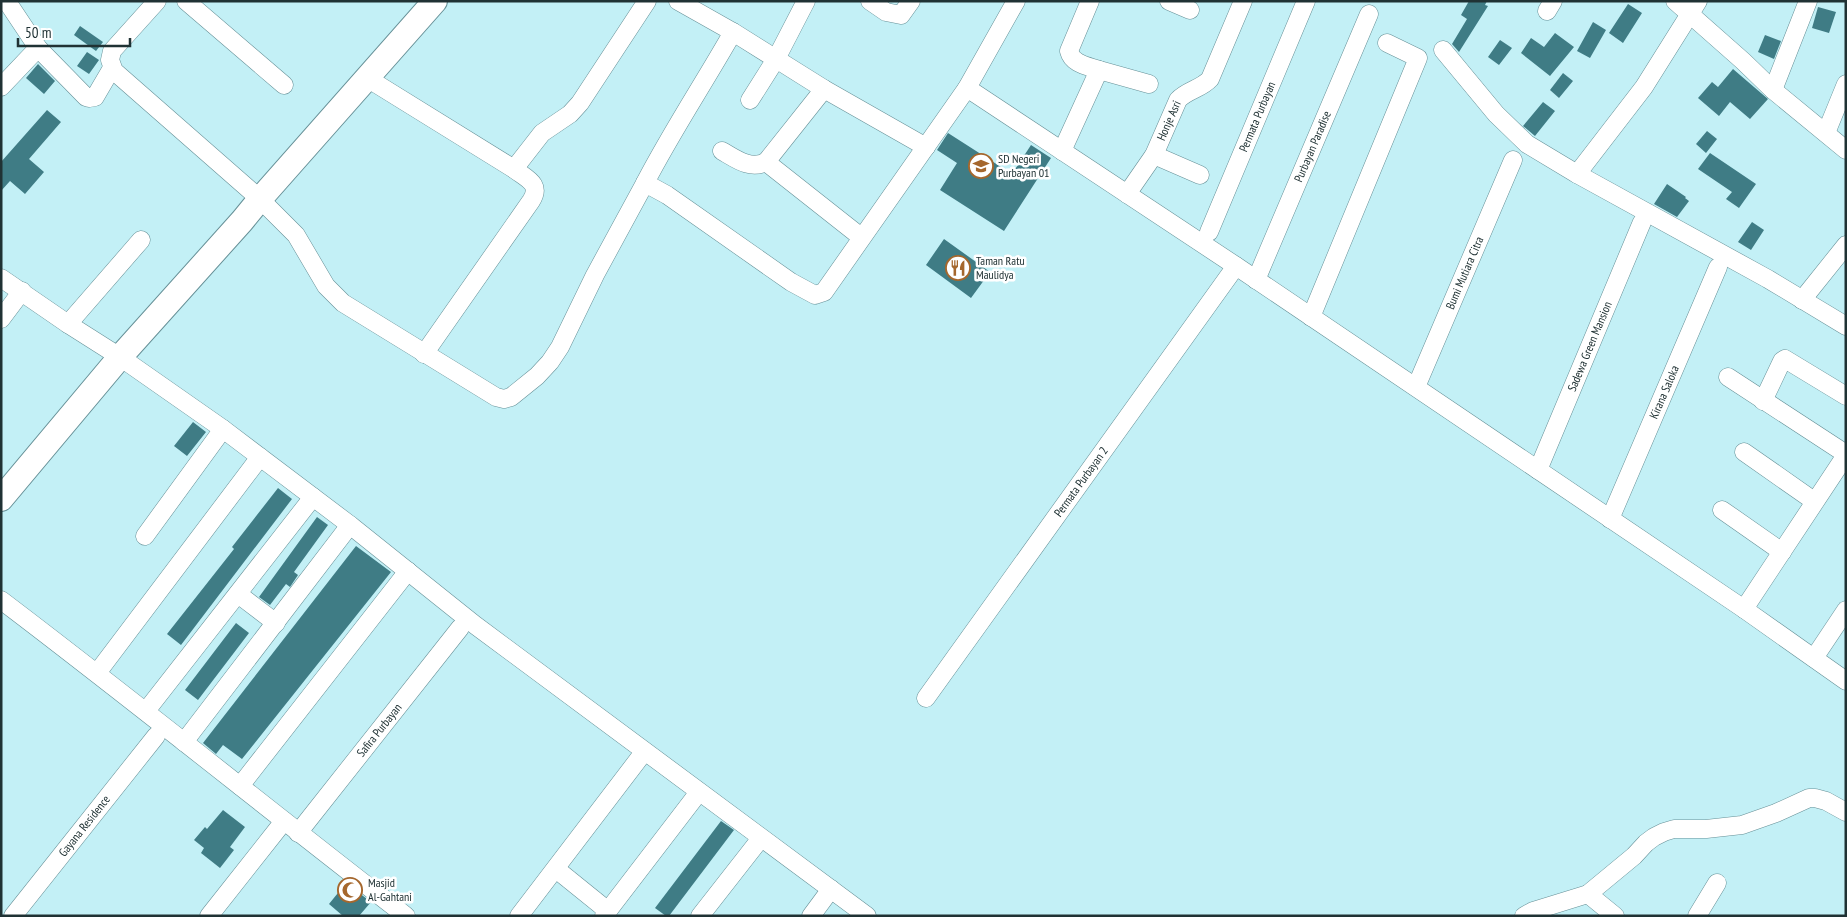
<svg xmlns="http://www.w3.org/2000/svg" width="1847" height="917" font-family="'PT Sans Narrow',sans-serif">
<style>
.building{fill:#3f7c85}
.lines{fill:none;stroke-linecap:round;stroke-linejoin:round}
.street-casing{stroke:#669097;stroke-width:19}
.secondary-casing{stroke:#669097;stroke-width:26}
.street{stroke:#fff;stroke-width:18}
.secondary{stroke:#fff;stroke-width:24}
.labels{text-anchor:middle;stroke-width:5;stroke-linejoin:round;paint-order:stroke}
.street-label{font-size:12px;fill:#203234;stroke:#fff}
.poi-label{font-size:12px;fill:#203234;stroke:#fff;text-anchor:start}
</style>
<rect width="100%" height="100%" fill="#c3f0f6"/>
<path class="building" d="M1469,1H1487L1485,5L1488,6L1459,52L1452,44L1467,19L1461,15Z
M1628,4L1642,13L1623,43L1609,33Z
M1818,7L1836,12L1829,33L1812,28Z
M1593,22L1606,30L1590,58L1577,51Z
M80,26L103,42L96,51L74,35Z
M1555,33L1574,47L1550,76L1521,53L1531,38L1544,47Z
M1765,35L1781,41L1774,59L1758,52Z
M1500,40L1512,48L1499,65L1488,57Z
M87,52L99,60L89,74L77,66Z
M38,64L55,81L44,94L26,78Z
M1733,69L1768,99L1750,119L1730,102L1719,116L1698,98L1712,82L1718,87Z
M1563,73L1573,81L1559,98L1550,90Z
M1543,102L1555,111L1535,136L1523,126Z
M47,110L61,122L29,159L44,172L25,194L10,181L1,191V162Z
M1707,131L1717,139L1706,153L1696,144Z
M948,133L1012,174L1031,145L1051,158L1004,231L940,190L957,163L937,150Z
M1710,153L1756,184L1739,208L1726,199L1732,192L1698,169Z
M1667,184L1686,197L1685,198L1689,201L1677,217L1654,204Z
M1752,222L1764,230L1751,250L1738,242Z
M944,239L990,272L971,298L926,265Z
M193,422L206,432L187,456L174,446Z
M278,488L292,499L181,645L167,634L234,549L232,547Z
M317,517L328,525L294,572L298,575L290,587L286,584L270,605L259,597Z
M356,546L391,572L242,759L223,745L216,754L203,743Z
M236,623L249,633L198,700L185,690Z
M223,810L245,827L230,847L234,850L220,868L201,853L204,848L194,840L205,827L207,829Z
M721,821L734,830L669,916H666L655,908Z
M346,883L371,902L359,916H343L329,904Z"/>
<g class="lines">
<defs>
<g id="street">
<path d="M157,1L112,51L110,60L114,71L260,199L296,235L326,286L343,303L496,397L504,399L511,397L537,376L550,362L560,347L595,275L645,183L667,195L791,282L815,295L824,292L967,88L1016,1"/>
<path d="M186,1L284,85"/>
<path d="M678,1L733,32L824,89L926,147"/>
<path d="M870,1L886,12L901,15L911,1"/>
<path d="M1169,1L1190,10"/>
<path d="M1675,1L1743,61L1773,90L1846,150"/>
<path d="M8,3L38,48L86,97L89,98L95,97L112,68"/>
<path d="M1547,11L1553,1"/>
<path d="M1443,50L1496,114L1527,144L1577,174L1768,279L1846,326"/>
<path d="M1099,70L1149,84"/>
<path d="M367,78L514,169C527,179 542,184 531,201L424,354"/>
<path d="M1,87L38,48"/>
<path d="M967,88L1236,266L1744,609L1846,681"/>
<path d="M1773,90L1808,1"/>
<path d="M750,100L776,59L806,1"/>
<path d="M1826,133L1846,84"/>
<path d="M722,151C736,159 750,170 766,162L861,237"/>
<path d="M1062,151L1099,70C1088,66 1072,64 1069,51L1090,1"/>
<path d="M1154,155L1200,175"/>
<path d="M766,162L824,89"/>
<path d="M514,169L542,133L570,114L580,103L647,1"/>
<path d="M1577,174L1644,87L1698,1"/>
<path d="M645,183C672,131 704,83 733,32"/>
<path id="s1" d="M1127,194L1154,155L1178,100C1187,90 1201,89 1210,79L1243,1"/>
<path id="s2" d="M1209,232L1306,1"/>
<path d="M1,278L68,324L120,357L223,429L350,525L475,625L867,916"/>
<path id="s3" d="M1256,280L1369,14"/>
<path d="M1802,300L1846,245"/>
<path d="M1311,317L1418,58L1387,43"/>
<path d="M1,319L22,291"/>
<path d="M68,324L141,240"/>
<path d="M1728,377L1846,454"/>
<path id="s4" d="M1416,387L1513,160"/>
<path d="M1763,401L1782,361L1785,359L1846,396"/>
<path d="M1744,452L1814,501"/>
<path id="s5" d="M1538,470L1642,222"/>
<path d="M1722,510L1782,552"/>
<path id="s6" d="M1610,519L1718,267"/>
<path d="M145,536L223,429"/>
<path d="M238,594L276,623"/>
<path d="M1,600C137,703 270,811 406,916"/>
<path d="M1744,609L1846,455"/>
<path d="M1814,658L1846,610"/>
<path d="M97,673L260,457"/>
<path id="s7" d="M926,698L1236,266"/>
<path d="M146,711L313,497"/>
<path d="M184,742L350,525"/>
<path d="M240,786L408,571"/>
<path id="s8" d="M298,833L460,628"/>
<path d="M556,869L608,911"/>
<path d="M1588,894L1615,916"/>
<path id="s9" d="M13,916L156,736"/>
<path d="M209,916L284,821"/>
<path d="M519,916L644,752"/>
<path d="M604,916L699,792"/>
<path d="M700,916L761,838"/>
<path d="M811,916L831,889"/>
<path d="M1524,916L1533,911L1588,894L1634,856L1646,843L1654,837L1664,832L1674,829H1706L1742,825L1776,813L1809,798H1815L1826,801L1846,812"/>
<path d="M1697,916L1717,883"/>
</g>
<path id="secondary" d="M1,499L120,357L242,221L260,199L435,1"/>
</defs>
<use href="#street" class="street-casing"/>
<use href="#secondary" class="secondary-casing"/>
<use href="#street" class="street"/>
<use href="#secondary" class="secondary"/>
</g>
<defs>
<symbol id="school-ring" viewBox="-11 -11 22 22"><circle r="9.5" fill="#fff" stroke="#a5672d" stroke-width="1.5"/><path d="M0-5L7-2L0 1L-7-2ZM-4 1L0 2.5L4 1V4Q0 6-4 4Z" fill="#a5672d"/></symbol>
<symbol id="restaurant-ring" viewBox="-11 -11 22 22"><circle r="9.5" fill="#fff" stroke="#a5672d" stroke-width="1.5"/><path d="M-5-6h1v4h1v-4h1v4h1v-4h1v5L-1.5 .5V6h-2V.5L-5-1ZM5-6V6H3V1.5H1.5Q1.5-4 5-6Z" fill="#a5672d"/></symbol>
<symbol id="mosque-ring" viewBox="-11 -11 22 22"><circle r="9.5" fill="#fff" stroke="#a5672d" stroke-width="1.5"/><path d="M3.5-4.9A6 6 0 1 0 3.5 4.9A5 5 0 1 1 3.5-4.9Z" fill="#a5672d"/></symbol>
</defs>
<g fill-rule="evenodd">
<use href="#school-ring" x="967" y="152" width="28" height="28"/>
<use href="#restaurant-ring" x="944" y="254" width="28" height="28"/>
<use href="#mosque-ring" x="336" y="876" width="28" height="28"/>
</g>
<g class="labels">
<g class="street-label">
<text dy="4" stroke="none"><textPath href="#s2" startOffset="125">Permata Purbayan</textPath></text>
<text dy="4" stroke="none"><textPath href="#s1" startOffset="85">Honje Asri</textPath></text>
<text dy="4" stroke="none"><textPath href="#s3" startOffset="145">Purbayan Paradise</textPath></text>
<text dy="4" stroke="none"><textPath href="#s4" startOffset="124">Bumi Mutiara Citra</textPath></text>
<text dy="4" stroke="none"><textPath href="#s5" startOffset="134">Sadewa Green Mansion</textPath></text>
<text dy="4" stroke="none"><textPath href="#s6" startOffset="138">Kirana Saloka</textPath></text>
<text dy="4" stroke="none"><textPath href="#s7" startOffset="266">Permata Purbayan 2</textPath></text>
<text dy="4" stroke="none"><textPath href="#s8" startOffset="131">Safira Purbayan</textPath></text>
<text dy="4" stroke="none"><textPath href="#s9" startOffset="115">Gayana Residence</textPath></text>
</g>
<g class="poi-label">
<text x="998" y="163">SD Negeri<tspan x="998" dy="14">Purbayan 01</tspan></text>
<text x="976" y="265">Taman Ratu<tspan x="976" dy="14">Maulidya</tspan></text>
<text x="368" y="887">Masjid<tspan x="368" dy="14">Al-Gahtani</tspan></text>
</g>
</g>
<rect width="1847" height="917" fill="none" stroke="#203234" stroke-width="5"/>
<path d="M18 38v8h112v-8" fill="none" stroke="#203234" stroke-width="2.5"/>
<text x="25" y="38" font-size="15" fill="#203234" stroke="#ffffff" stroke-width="4" paint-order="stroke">50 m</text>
</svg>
